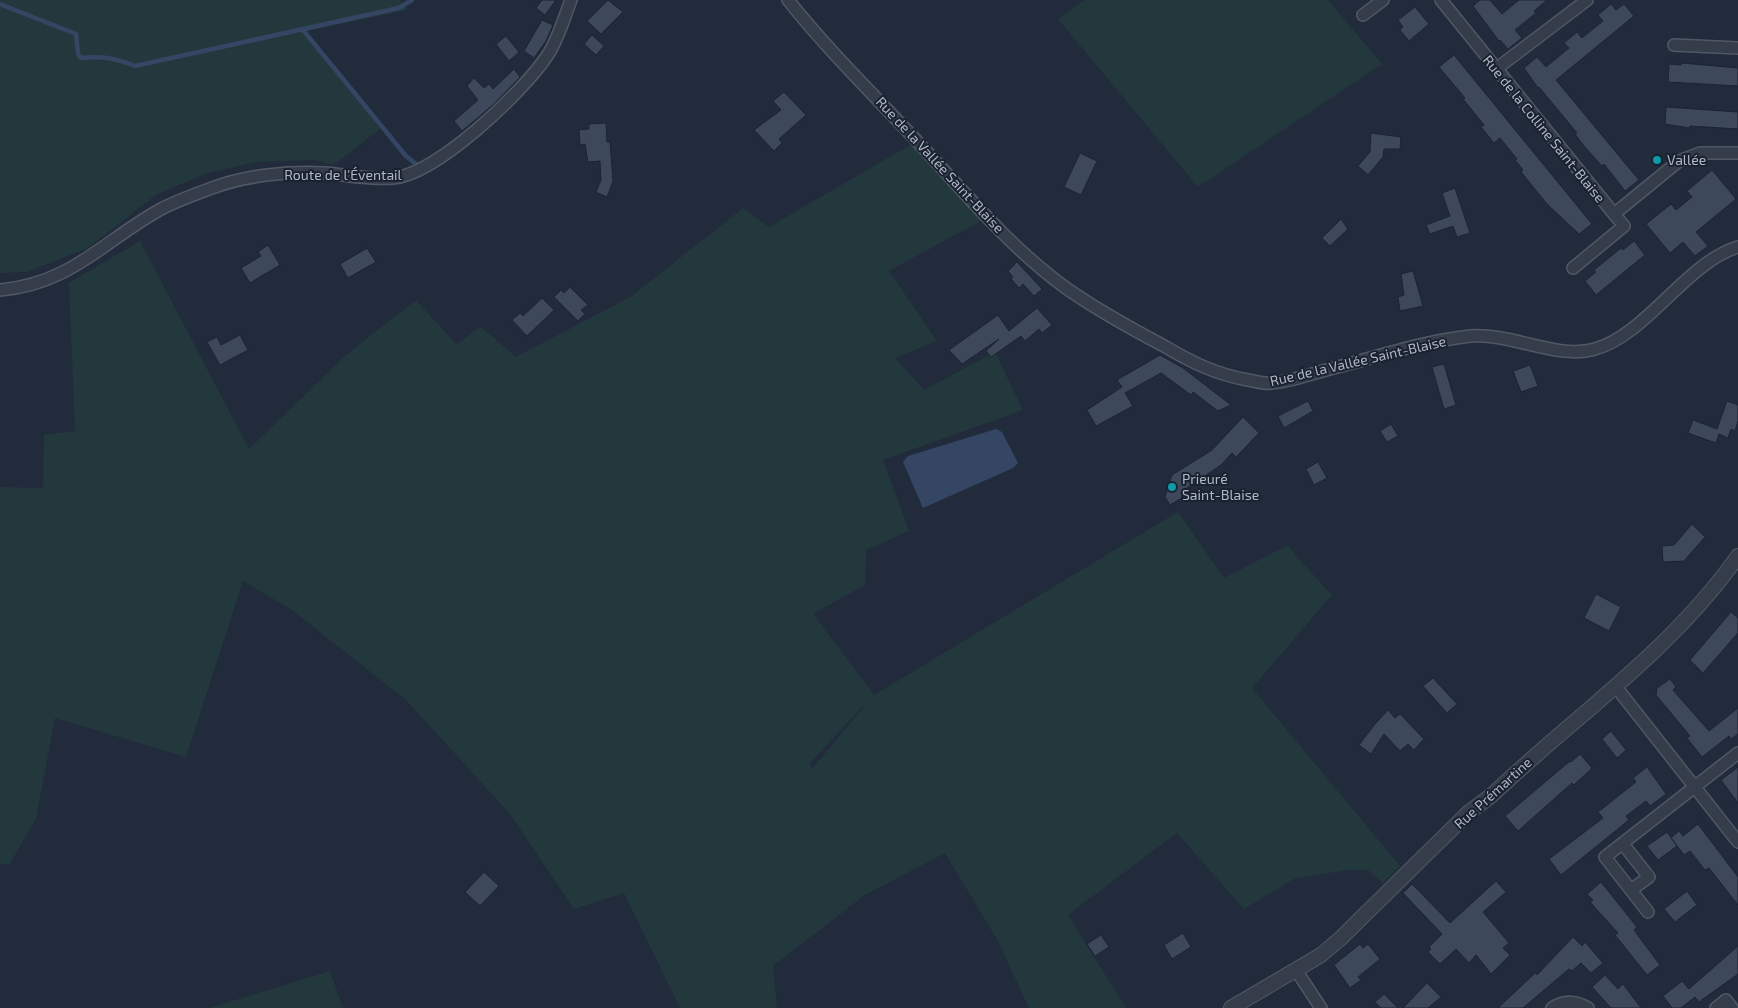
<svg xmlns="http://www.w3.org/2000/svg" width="1738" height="1008" font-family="'Exo 2',sans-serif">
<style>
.green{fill:#23383c;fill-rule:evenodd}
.water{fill:#344663}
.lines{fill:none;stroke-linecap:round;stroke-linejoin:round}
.stream{stroke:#344663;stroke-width:4.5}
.building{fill:#3d495b;stroke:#1c2432}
.minor-casing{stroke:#505866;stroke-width:14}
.tertiary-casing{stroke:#505866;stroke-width:16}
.minor{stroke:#353d4b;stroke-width:11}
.tertiary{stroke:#353d4b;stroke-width:14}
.culture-dot{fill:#0f9aa8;stroke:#1a2230;stroke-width:2}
.labels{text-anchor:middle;stroke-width:4;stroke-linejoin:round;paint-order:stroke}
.street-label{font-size:14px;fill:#b0b8c7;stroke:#1a2230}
.poi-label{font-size:14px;fill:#b0b8c7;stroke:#1a2230;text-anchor:start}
</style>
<rect width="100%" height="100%" fill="#212b3b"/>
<path class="green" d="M0,0H400L407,10L302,32L384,126L333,165L315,160L256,162L208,173L157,194L88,248L27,272L0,273Z
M1085,0H1328L1382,64L1198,187L1058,19Z
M917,141L986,218L889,271L937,341L895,358L924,390L995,352L1023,410L883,460L909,531L866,550L865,585L813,614L874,695L1178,512L1224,578L1288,545L1296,556L1332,595L1252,688L1400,866L1383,883L1368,870H1346L1294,879L1244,909L1177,833L1068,915L1126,1008H1029L998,941L945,853L865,895L773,966L777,1008H680L624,893L574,909L510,814L406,700L292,610L243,581L186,757L55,718L36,819L9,865L0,863V487L43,488L44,435L75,431L69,283L140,241L249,449L346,355L416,300L457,345L480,326L516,357L632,296L743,208L769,227ZM865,704H866L812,769L810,763Z
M330,971L343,1008H209Z"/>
<path class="water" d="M996,429L1002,432L1018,463L1013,468L923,508L903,462L908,456Z"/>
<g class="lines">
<path class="stream" d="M0,4L76,34L78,54L81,58C102,56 116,58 135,66L399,8L412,0
M303,30L406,156L416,164"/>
</g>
<path class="building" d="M542,0H556L545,15L536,8Z
M608,0L623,12L601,34L587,21Z
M1480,0H1490L1502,14L1519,0H1547L1534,11L1536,13L1515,30L1522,38L1508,49L1500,40L1499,41L1473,6Z
M1611,4L1616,10L1624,4L1634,16L1556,80L1639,180L1625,191L1604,164L1602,166L1584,146L1575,134L1577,133L1539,87L1538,88L1524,68L1537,57L1546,67L1569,48L1564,43L1571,37L1577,32L1582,38L1603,21L1598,15Z
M1415,7L1429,24L1409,41L1400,30L1403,27L1398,20Z
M542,20L553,25L546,41L534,58L524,51Z
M592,35L604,46L596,55L584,44Z
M506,36L519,52L509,61L496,44Z
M1454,55L1592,224L1579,234L1547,204L1521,172L1523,170L1515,160L1517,159L1500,138L1494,143L1481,127L1484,125L1463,99L1465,98L1439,67Z
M1682,63L1738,68V86L1668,82L1669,64L1681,65Z
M514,69L520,77L494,104L462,131L454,121L478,100L467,86L474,78L484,88L489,84L493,89Z
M784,92L806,115L779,139L782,143L774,151L754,130L781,110L773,101Z
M1666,107L1738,112V129L1690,126V128L1665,124Z
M606,123L607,142H610L613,181L607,197L596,192L601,180L600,161L588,162L585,144L580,145L579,130L589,129V124Z
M1371,133L1401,137L1400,149H1384L1383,157L1368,175L1358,166L1370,152Z
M1080,153L1097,161L1081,195L1064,187Z
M1712,170L1736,199L1696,232L1708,246L1695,256L1683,242L1670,253L1646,224L1671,204L1676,210L1692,197L1687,191Z
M1455,188L1470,233L1457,237L1453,226L1430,234L1426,225L1450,216L1442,193Z
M1341,219L1348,229L1330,246L1322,238Z
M1634,241L1645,255L1596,295L1585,281L1596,272L1594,270L1621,248L1623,250Z
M268,245L280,265L250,283L241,268L261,256L258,252Z
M367,248L376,262L348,278L340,264Z
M1017,262L1042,289L1034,296L1023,284L1019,288L1011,279L1013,277L1008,271Z
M1413,271L1423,306L1400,311L1398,297L1404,295L1401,274Z
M570,287L588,305L581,310L585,314L578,321L554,297L561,290L564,293Z
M542,298L554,310L527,336L512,320L520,313L523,316Z
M1037,308L1052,325L1042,333L1039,329L1025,341L1021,336L991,357L986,351L999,339L962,364L949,350L998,315L1009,331Z
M240,335L248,350L220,365L207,342L217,337L221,345Z
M1160,355L1183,368L1231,405L1218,411L1193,392L1191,395L1161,373L1125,393L1133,406L1096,426L1087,410L1122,387L1117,380Z
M1444,364L1456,405L1444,409L1432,367Z
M1530,365L1538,386L1521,392L1513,371Z
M1308,401L1313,411L1284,428L1278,416Z
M1727,401L1738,405V421L1735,431L1731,429L1728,438L1719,434L1716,443L1688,433L1693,420L1717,429Z
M1243,417L1259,433L1236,457L1232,453L1221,465L1181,492L1182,498L1170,505L1165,497L1172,475L1212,450Z
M1391,424L1398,436L1387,442L1380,431Z
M1318,462L1327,478L1314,485L1306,469Z
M1692,524L1705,537L1684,561L1663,562L1662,546L1674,545Z
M1596,594L1621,607L1609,631L1584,618Z
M1731,612L1738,618V633L1703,673L1690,660Z
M1433,678L1457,704L1447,713L1423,686Z
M1670,679L1676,687L1673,690L1709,731L1738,708V734L1731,739L1729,736L1702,757L1687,738L1690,736L1656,695L1657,688Z
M1388,710L1395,718L1400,714L1424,739L1414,750L1408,744L1400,751L1384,734L1371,754L1359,745L1375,724Z
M1611,731L1626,750L1617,758L1602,739Z
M1580,754L1592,768L1574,785L1572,783L1518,831L1505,816L1570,761L1571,762Z
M1647,767L1666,794L1650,806L1646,801L1626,816L1629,820L1561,875L1549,859L1603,818L1598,812L1636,782L1633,778Z
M1738,767V803L1721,780Z
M1698,824L1738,877V905L1709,868L1705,870L1690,851L1684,855L1671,838L1679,831L1683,836Z
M1667,832L1677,846L1658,860L1647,846Z
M484,872L499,886L480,906L465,892Z
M1496,881L1506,892L1483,912L1509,943L1503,948L1510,955L1491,974L1476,955L1469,963L1456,949L1440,964L1428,952L1431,949L1429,947L1442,934L1403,893L1412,884L1450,923Z
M1601,882L1637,927L1634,930L1660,965L1647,975L1615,935L1618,933L1590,902L1593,900L1587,894Z
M1687,891L1697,905L1675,922L1664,909Z
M1183,933L1191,947L1172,959L1164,945Z
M1101,935L1109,947L1095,956L1087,944Z
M1573,937L1582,946L1585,942L1603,963L1591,973L1581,963L1572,971L1569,969L1523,1008H1498L1535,973L1537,975Z
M1360,944L1363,948L1368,944L1380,959L1358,977L1361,980L1350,988L1334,965Z
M1738,946V974L1699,1002L1695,997L1681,1008H1672L1663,996L1682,981L1689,989Z
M1605,975L1618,989L1623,984L1641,1008H1611L1592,987Z
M1427,983L1441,997L1428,1008H1403Z
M1384,994L1398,1008H1381L1375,1002Z"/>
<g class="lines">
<defs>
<path id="minor" d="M788,0C827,49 872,93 915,139C963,190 1008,246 1066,288C1097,310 1130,328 1164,346C1193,363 1215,374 1248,380C1255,381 1263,384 1271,383C1289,382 1308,375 1326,370C1374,358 1422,341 1471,336C1513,333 1557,360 1595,349C1646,335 1687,262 1738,247
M1441,0L1614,214L1679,161L1700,153H1738
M1363,15L1383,0
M1674,45L1738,48
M1496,69L1587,0
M1573,268L1624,226L1614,214
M0,290C72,284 105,239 163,208C179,200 196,194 212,188C246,175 289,171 325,173C347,175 370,180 393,178C436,175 523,92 547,56C558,40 564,18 571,0
M1616,687L1738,842
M1623,844L1649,877L1631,890
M1648,912L1605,857L1738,753
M1296,970L1321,1008
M1552,1008C1564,1000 1576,1001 1588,1008
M1716,1008L1726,1000L1732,1008"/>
<path id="tertiary" d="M1231,1008L1321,955L1341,938L1468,813L1492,795C1575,716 1671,651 1738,556"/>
</defs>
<use href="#minor" class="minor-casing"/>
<use href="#tertiary" class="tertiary-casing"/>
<use href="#minor" class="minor"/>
<use href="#tertiary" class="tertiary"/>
</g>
<g class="culture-dot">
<circle cx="1657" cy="160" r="5"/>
<circle cx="1172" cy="487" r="5"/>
</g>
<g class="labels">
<g class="street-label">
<text transform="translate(1544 129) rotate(51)" y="5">Rue de la Colline Saint-Blaise</text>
<text transform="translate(940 165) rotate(47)" y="5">Rue de la Vallée Saint-Blaise</text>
<text x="343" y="180">Route de l'Éventail</text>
<text transform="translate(1358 361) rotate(-13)" y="5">Rue de la Vallée Saint-Blaise</text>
<text transform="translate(1493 793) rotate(-42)" y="5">Rue Prémartine</text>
</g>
<g class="poi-label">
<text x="1667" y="165">Vallée</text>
<text x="1182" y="484">Prieuré<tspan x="1182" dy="16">Saint-Blaise</tspan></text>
</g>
</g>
</svg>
